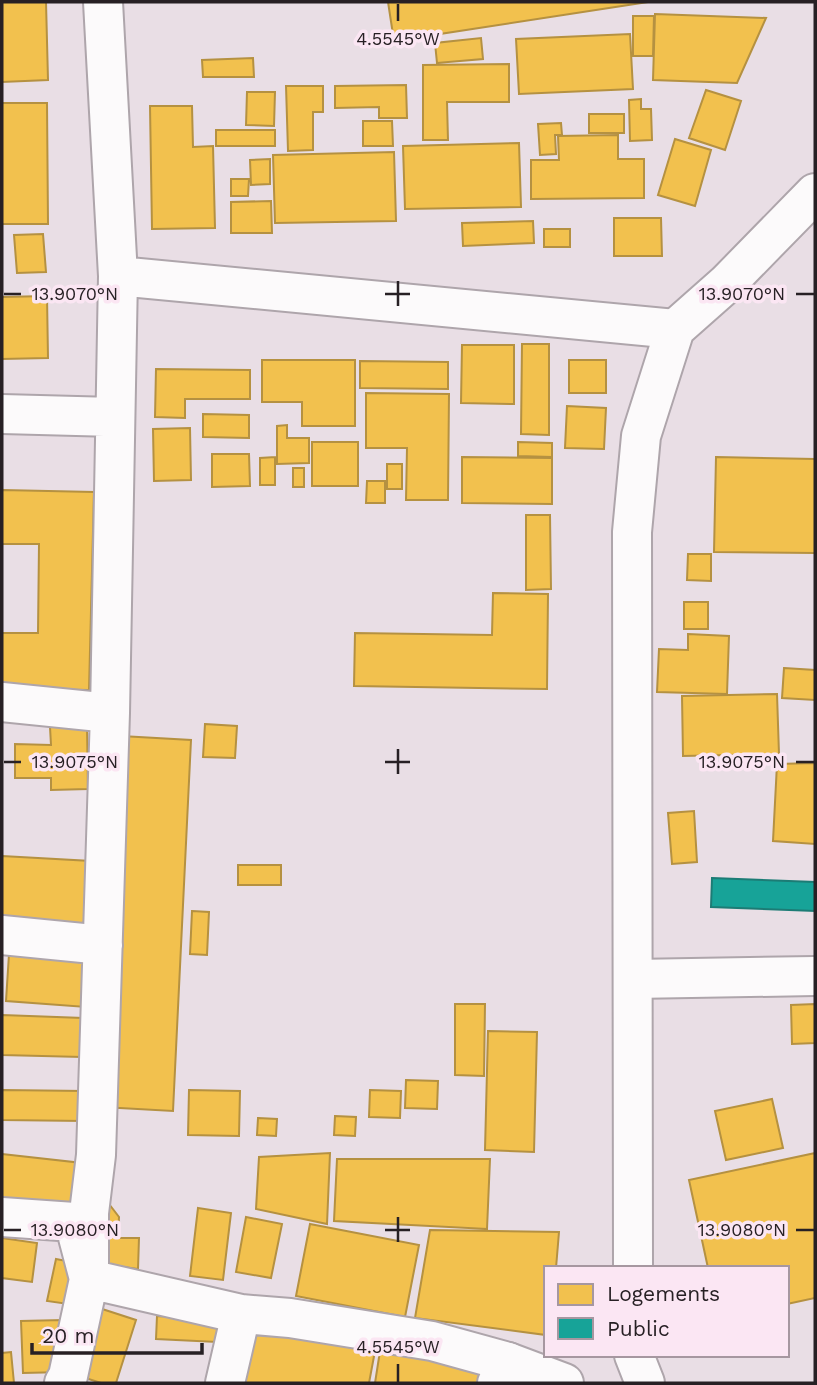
<svg xmlns="http://www.w3.org/2000/svg" width="817" height="1385" font-family="'Work Sans',sans-serif">
<style>
.homes{fill:#f2c14e;stroke:#b59141;stroke-width:2}
.public{fill:#17a398;stroke:#1c7c75;stroke-width:2}
.lines{fill:none;stroke-linecap:round;stroke-linejoin:round}
.street-casing{stroke:#aea5ab;stroke-width:42}
.secondary-casing{stroke:#aea5ab;stroke-width:42}
.street{stroke:#fcfafb;stroke-width:38}
.secondary{stroke:#fcfafb;stroke-width:38}
.ticks{fill:none;stroke:#272024;stroke-width:2.5}
.ticks-label{font-size:18px;text-anchor:middle;fill:#272024;stroke:#fbe6f3;stroke-width:7;stroke-linejoin:round;paint-order:stroke}
</style>
<rect width="100%" height="100%" fill="#e9dee5"/>
<path class="homes" d="M2,2H46L48,80L2,82Z
M388,2H648L394,41Z
M655,14L766,18L737,83L653,80Z
M633,16H654L653,56H633Z
M630,34L633,89L519,94L516,39Z
M481,38L483,59L437,63L435,43Z
M253,58L254,77H203L202,60Z
M509,64V102H447L448,140H423V65Z
M406,85L407,118H379V107L335,108V86Z
M286,86H323V112H313V150L288,151Z
M706,90L741,101L725,150L689,138Z
M247,92H275L274,126L246,125Z
M641,99V109H651L652,140L630,141L629,100Z
M2,103H47L48,224H2Z
M150,106H192L193,147L213,146L215,228L152,229Z
M589,114H624V133H589Z
M363,121H392L393,146H363Z
M561,123L562,135H555L556,154L540,155L538,124Z
M216,130H275V146H216Z
M618,135V159H644V198L531,199V160H559L558,136Z
M675,139L711,150L695,206L658,195Z
M519,143L521,207L405,209L403,146Z
M394,152L396,221L275,223L273,155Z
M270,159V184L251,185L250,160Z
M231,179H249L248,196H231Z
M271,201L272,233H231V202Z
M614,218H661L662,256H614Z
M533,221L534,243L463,246L462,223Z
M544,229H570V247H544Z
M43,234L46,272L17,273L14,235Z
M47,296L48,358L2,359V297Z
M522,344H549V435L521,434Z
M462,345H514V404L461,403Z
M262,360H355V426H302V402H262Z
M569,360H606V393H569Z
M360,361L448,362V389L360,388Z
M156,369L250,370V399H185V418L155,417Z
M366,393L449,394L448,500H406L407,448H366Z
M567,406L606,408L604,449L565,448Z
M203,414L249,415V438L203,437Z
M287,425V438H309V463L277,464V426Z
M190,428L191,480L154,481L153,429Z
M312,442H358V486H312Z
M518,442L552,443V457L518,456Z
M212,454H249L250,486L212,487Z
M275,457V485H260V458Z
M462,457L552,458V504L462,503Z
M716,457L815,459V553L714,552Z
M387,464H402V489H387Z
M293,468H304V487H293Z
M367,481H385V503H366Z
M2,490L94,492L89,690L2,689V633H38L39,544H2Z
M526,515H550L551,589L526,590Z
M688,554H711V581L687,580Z
M493,593L548,594L547,689L354,686L355,633L492,635Z
M684,602H708V629H684Z
M688,634L729,636L727,694L657,692L659,649L688,650Z
M784,668L815,670V700L782,698Z
M777,694L779,754L683,756L682,696Z
M205,724L237,726L235,758L203,757Z
M50,727H87L88,789L51,790V778H15V744L51,745Z
M121,736L191,740L173,1111L102,1107Z
M815,763V844L773,841L777,764Z
M694,811L697,862L672,864L668,813Z
M2,856L91,861L88,926L2,921Z
M238,865H281V885H238Z
M192,911L209,912L207,955L190,954Z
M9,954L89,960L86,1007L6,1001Z
M455,1004H485L484,1076L455,1075Z
M815,1004V1043L792,1044L791,1005Z
M2,1015L83,1018L82,1057L2,1055Z
M488,1031L537,1032L534,1152L485,1150Z
M406,1080L438,1081L437,1109L405,1108Z
M2,1090L84,1091V1121L2,1120Z
M189,1090L240,1091L239,1136L188,1135Z
M370,1090L401,1091L400,1118L369,1117Z
M772,1099L783,1148L726,1160L715,1111Z
M335,1116L356,1117L355,1136L334,1135Z
M258,1118L277,1119L276,1136L257,1135Z
M330,1153L327,1224L256,1209L259,1157Z
M815,1153V1298L787,1304V1268H708L689,1180Z
M2,1154L82,1163L76,1215L2,1207Z
M337,1159H490L487,1229L334,1221Z
M106,1200L119,1217L118,1238H139L138,1269L94,1263Z
M198,1208L231,1213L223,1280L190,1276Z
M246,1217L282,1224L271,1278L236,1272Z
M310,1224L419,1245L405,1317L296,1296Z
M430,1230L559,1232L556,1268H546V1335L415,1318Z
M2,1238L37,1243L32,1282L2,1278Z
M56,1259L77,1263L68,1304L47,1301Z
M96,1307L136,1320L116,1383H101L73,1374Z
M157,1316L217,1318V1342L156,1339Z
M63,1320L64,1372L23,1373L21,1321Z
M247,1327L375,1351L369,1383H236Z
M380,1351L481,1368L478,1383H375Z
M11,1352L14,1383H2V1353Z"/>
<path class="public" d="M712,878L815,882V911L711,907Z"/>
<g class="lines">
<defs>
<path id="street" d="M118,276L675,329
M2,414L114,417
M2,702L110,713
M2,935L103,945
M633,979L815,976
M2,1217L74,1222L89,1279L241,1314L290,1318L432,1341L508,1362
M64,1383L68,1376L89,1279V1213L96,1155L110,713L118,276L103,2
M225,1383L241,1314"/>
<path id="secondary" d="M633,1268L632,532L641,436L675,329L727,283L815,193
M634,1355L645,1383
M497,1383L508,1362L564,1383"/>
</defs>
<use href="#street" class="street-casing"/>
<use href="#secondary" class="secondary-casing"/>
<use href="#street" class="street"/>
<use href="#secondary" class="secondary"/>
</g>
<path class="ticks" d="M398,4V21M398,281V306M4,294H21M385,294H410M796,294H814M398,749V774M4,762H21M385,762H410M796,762H814M398,1217V1242M4,1230H21M385,1230H410M796,1230H814M398,1364V1382"/>
<g class="ticks-label">
<text x="398" y="45">4.5545°W</text>
<text x="742" y="300">13.9070°N</text>
<text x="75" y="300">13.9070°N</text>
<text x="742" y="768">13.9075°N</text>
<text x="75" y="768">13.9075°N</text>
<text x="75" y="1236">13.9080°N</text>
<text x="742" y="1236">13.9080°N</text>
<text x="398" y="1353">4.5545°W</text>
</g>
<rect width="817" height="1385" fill="none" stroke="#272024" stroke-width="7"/>
<rect x="544" y="1266" width="245" height="91" fill="#fbe6f3" stroke="#a697a0" stroke-width="2"/>
<rect x="558" y="1284" width="35" height="21" fill="#f2c14e" stroke="#a697a0" stroke-width="2"/>
<text x="607" y="1301" font-size="21" fill="#272024">Logements</text>
<rect x="558" y="1318" width="35" height="21" fill="#17a398" stroke="#a697a0" stroke-width="2"/>
<text x="607" y="1336" font-size="21" fill="#272024">Public</text>
<path d="M32 1343v10h170v-10" fill="none" stroke="#272024" stroke-width="3.5"/>
<text x="42" y="1343" font-size="21" fill="#272024" stroke="#fbe6f3" stroke-width="5" paint-order="stroke">20 m</text>
</svg>
